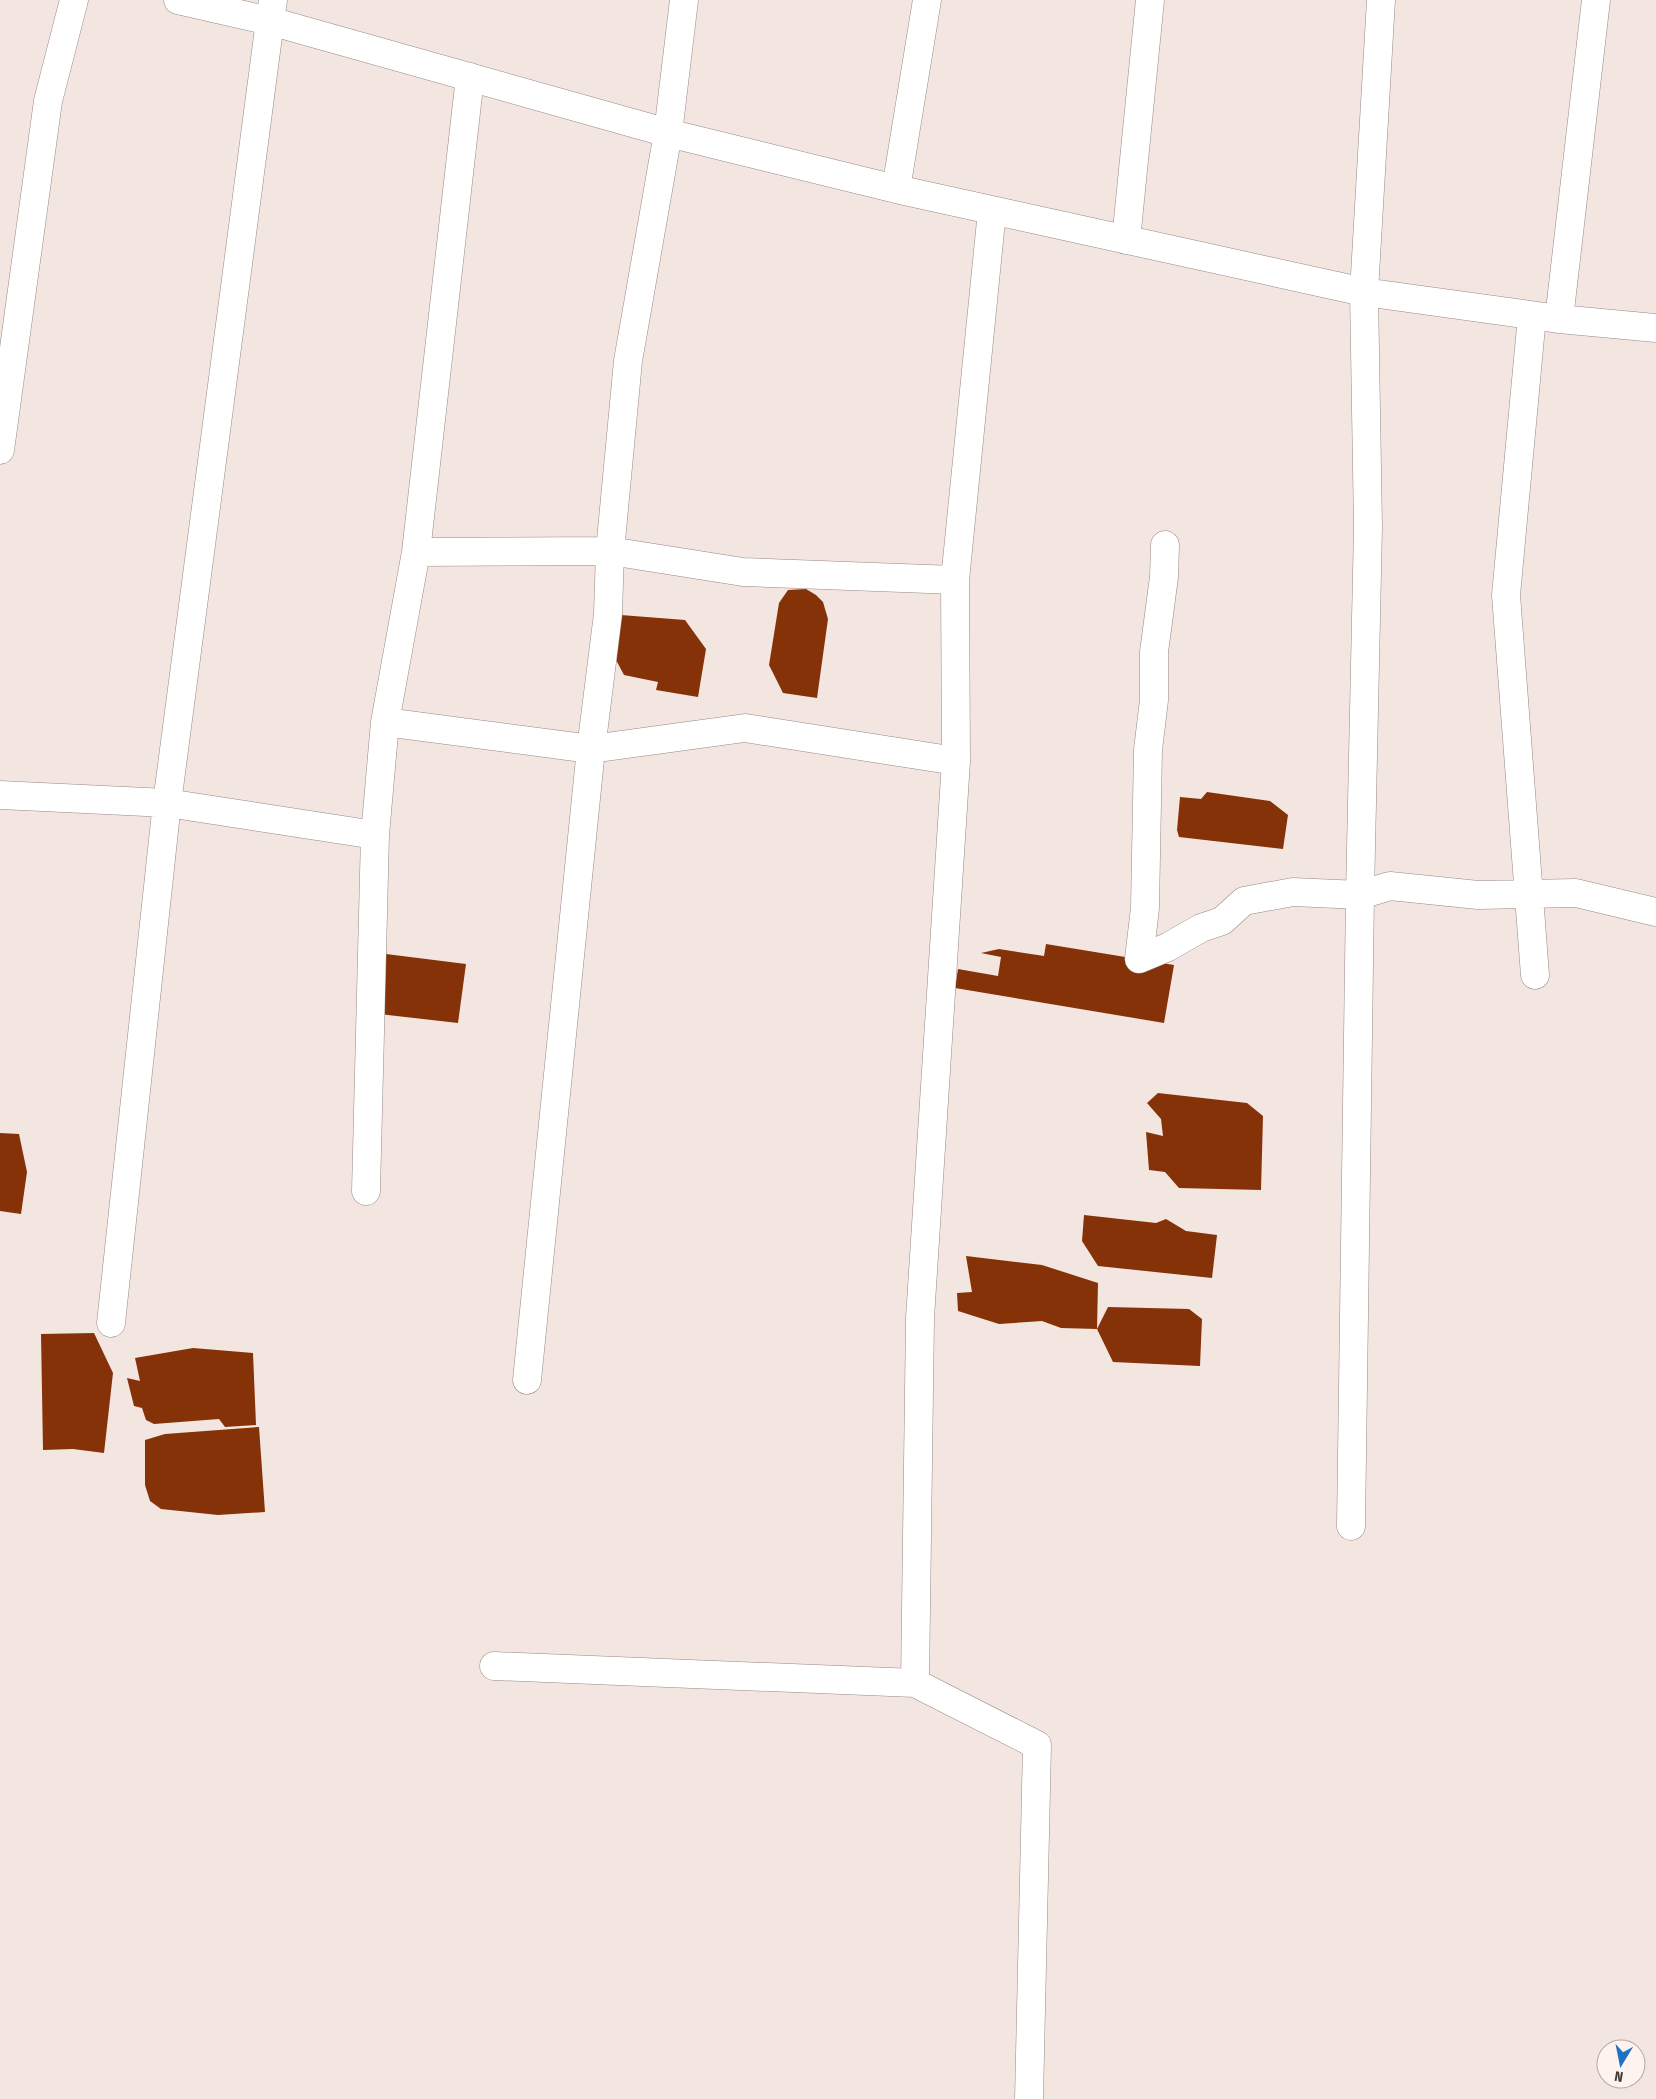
<svg xmlns="http://www.w3.org/2000/svg" width="1656" height="2099" font-family="'Fira Sans Condensed',sans-serif">
<style>
.building{fill:#853208}
.lines{fill:none;stroke-linecap:round;stroke-linejoin:round}
.minor-casing{stroke:#968985;stroke-width:29}
.minor{stroke:#fff;stroke-width:28}
</style>
<rect width="100%" height="100%" fill="#f3e5e0"/>
<path class="building" d="M806,589L816,595L823,602L828,619L817,698L783,693L769,665L779,603L788,590Z
M608,614L685,620L706,649L698,697L656,690L658,682L624,675L606,641Z
M1207,792L1270,801L1288,815L1283,849L1179,837L1177,830L1180,797L1201,799Z
M1046,944L1174,965L1164,1023L955,988L958,969L998,976L1001,957L981,953L999,949L1044,956Z
M386,954L466,964L458,1023L379,1014Z
M1158,1093L1247,1103L1263,1116L1261,1190L1179,1188L1165,1172L1149,1170L1146,1132L1163,1136L1161,1119L1147,1103Z
M0,1133L19,1134L27,1172L21,1214L0,1211Z
M1084,1215L1156,1223L1166,1219L1186,1231L1217,1235L1212,1278L1098,1266L1082,1241Z
M966,1256L1042,1265L1098,1283L1097,1329L1108,1307L1189,1309L1202,1319L1200,1366L1113,1362L1097,1329L1061,1328L1042,1321L999,1324L958,1311L957,1293L972,1292Z
M94,1333L113,1373L104,1453L73,1449L43,1450L41,1334Z
M193,1348L253,1353L256,1425L225,1427L219,1419L154,1424L146,1420L142,1408L134,1406L127,1378L140,1381L135,1358Z
M259,1427L265,1512L218,1515L161,1509L150,1501L145,1485V1440L165,1434Z"/>
<g class="lines">
<defs>
<path id="minor" d="M178,0L270,21L273,0
M896,189L927,0
M1126,240L1150,0
M1532,316L1506,595L1535,975
M1559,319L1656,328
M0,450L48,101L74,0
M1165,545L1164,577L1154,652V700L1148,750L1145,908L1139,959L1168,947L1201,928L1222,921L1244,901L1293,892L1360,895L1390,886L1478,895L1576,893L1655,912
M416,552L610,551L743,572L955,580
M385,722L591,749L745,728L956,761
M0,795L167,803L270,21L668,133L896,189L1364,292L1559,319L1596,0
M366,1191L375,835L385,722L416,552L470,77
M111,1323L167,803L375,835
M527,1380L591,749L608,614L610,551L628,361L668,133L684,0
M1351,1526L1360,895L1368,527L1364,292L1381,0
M494,1666L915,1683L920,1318L956,761L955,580L992,211
M915,1683L1037,1745L1029,2099"/>
</defs>
<use href="#minor" class="minor-casing"/>
<use href="#minor" class="minor"/>
</g>
<g transform="translate(1621 2064) rotate(190)"><circle r="24" fill="#fef3ef" stroke="#b2a9a6"/>
<path d="M0-4L9 19L0 12L-9 19Z" fill="#1e72c0"/>
<text y="-8" font-size="14" font-weight="bold" text-anchor="middle" fill="#403a38">N</text>
</g>
</svg>
